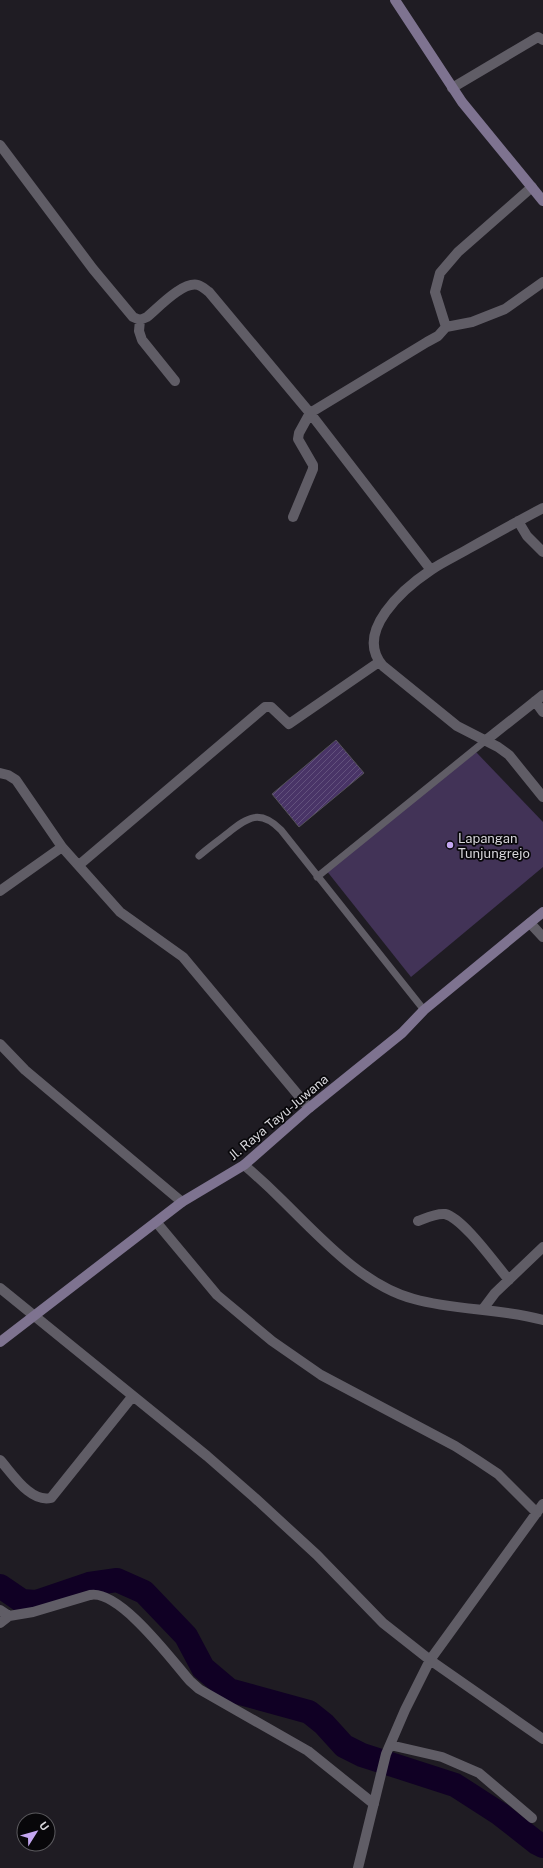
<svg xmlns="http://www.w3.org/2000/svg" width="543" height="1868" font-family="'Public Sans',sans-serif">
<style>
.pitch{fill:#423357}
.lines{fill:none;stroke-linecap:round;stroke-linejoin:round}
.river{stroke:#100024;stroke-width:24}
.building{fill:url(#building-hatch);stroke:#55525a}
.lane{stroke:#605d66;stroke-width:7}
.street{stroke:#605d66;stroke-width:10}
.secondary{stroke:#7e7390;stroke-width:10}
.poi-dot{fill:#c4a7f1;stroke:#08070a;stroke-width:1.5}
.labels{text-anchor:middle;stroke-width:3.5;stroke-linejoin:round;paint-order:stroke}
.poi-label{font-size:13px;fill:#d7d6db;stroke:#08070a;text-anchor:start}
.street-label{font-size:13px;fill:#d7d6db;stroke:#08070a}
</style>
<defs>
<pattern id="building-hatch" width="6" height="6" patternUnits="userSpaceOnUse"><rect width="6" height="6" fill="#493467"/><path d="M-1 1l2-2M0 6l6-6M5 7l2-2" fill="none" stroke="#62517c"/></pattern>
</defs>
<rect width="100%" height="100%" fill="#1f1c23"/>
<path class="pitch" d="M476,752L543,822V867L411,977L326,870Z"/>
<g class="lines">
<path class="river" d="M0,1586L22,1601L36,1602L89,1584L117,1580L144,1592L186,1636L203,1668L229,1690L309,1712L324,1724L344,1746L362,1755L455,1785L500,1814L537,1843L543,1846"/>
</g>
<path class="building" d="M336,740L364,773L299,827L272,794Z"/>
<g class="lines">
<path class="lane" d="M199,856C208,848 218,841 228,833C248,817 260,809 281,830L424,1010
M317,877L485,741"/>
<path class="street" d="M452,88L538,37L543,40
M0,145L93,269L133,317L140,320L147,317C159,307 183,281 198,285C202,286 206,290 209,292L310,413L431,570
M140,320L139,331L142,340L175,381
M446,327L435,292L440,273L458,252L532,187
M543,508C518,521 493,535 468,549C456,556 443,562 431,570C404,588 353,632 383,666L457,726L498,747L509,755L543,797
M293,517L313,469V465L298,439L299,433L310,413L427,342L438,336L446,327L472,322L505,309L543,282
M518,521L527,536L543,552
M535,701L543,712
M485,741L543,695
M0,773L8,775L16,780L62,847
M79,865L265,707H271L289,724L379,662
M0,891L62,847L120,912L183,957L309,1108
M530,923L543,937
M0,1044L25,1070L182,1202
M244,1165C257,1176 270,1188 282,1200C319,1236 363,1286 414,1299C456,1311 501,1308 543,1320
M418,1221C426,1218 436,1213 445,1214C463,1218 496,1265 509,1280
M157,1223L217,1295L272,1341L321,1375L455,1446L477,1460L498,1474L537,1513
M0,1288L207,1456L255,1498L317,1555L383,1623L430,1660L543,1739
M483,1309L495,1293L543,1247
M0,1460C12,1473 30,1503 51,1498L132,1397
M0,1610L9,1616L33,1612L90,1595C119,1589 171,1659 190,1681L199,1689L308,1751L374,1804
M0,1623L9,1616
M390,1745L442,1757L479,1773L532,1818
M358,1868L386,1754L405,1710L430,1660L543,1504"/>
<path class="secondary" d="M395,0L462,102L543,201
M0,1342L182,1202L244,1165L309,1108L402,1033L424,1010L543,912"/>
</g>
<circle class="poi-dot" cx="450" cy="845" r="4"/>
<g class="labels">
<g class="poi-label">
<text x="458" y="843">Lapangan<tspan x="458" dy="15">Tunjungrejo</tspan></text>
</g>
<g class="street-label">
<text transform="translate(278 1117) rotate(-40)" y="5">Jl. Raya Tayu-Juwana</text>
</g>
</g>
<g transform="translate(36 1832) rotate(53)"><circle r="19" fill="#08070a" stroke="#5b5a5e"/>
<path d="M0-3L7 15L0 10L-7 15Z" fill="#c4a7f1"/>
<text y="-6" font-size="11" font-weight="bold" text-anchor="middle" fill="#d7d6db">U</text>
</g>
</svg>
